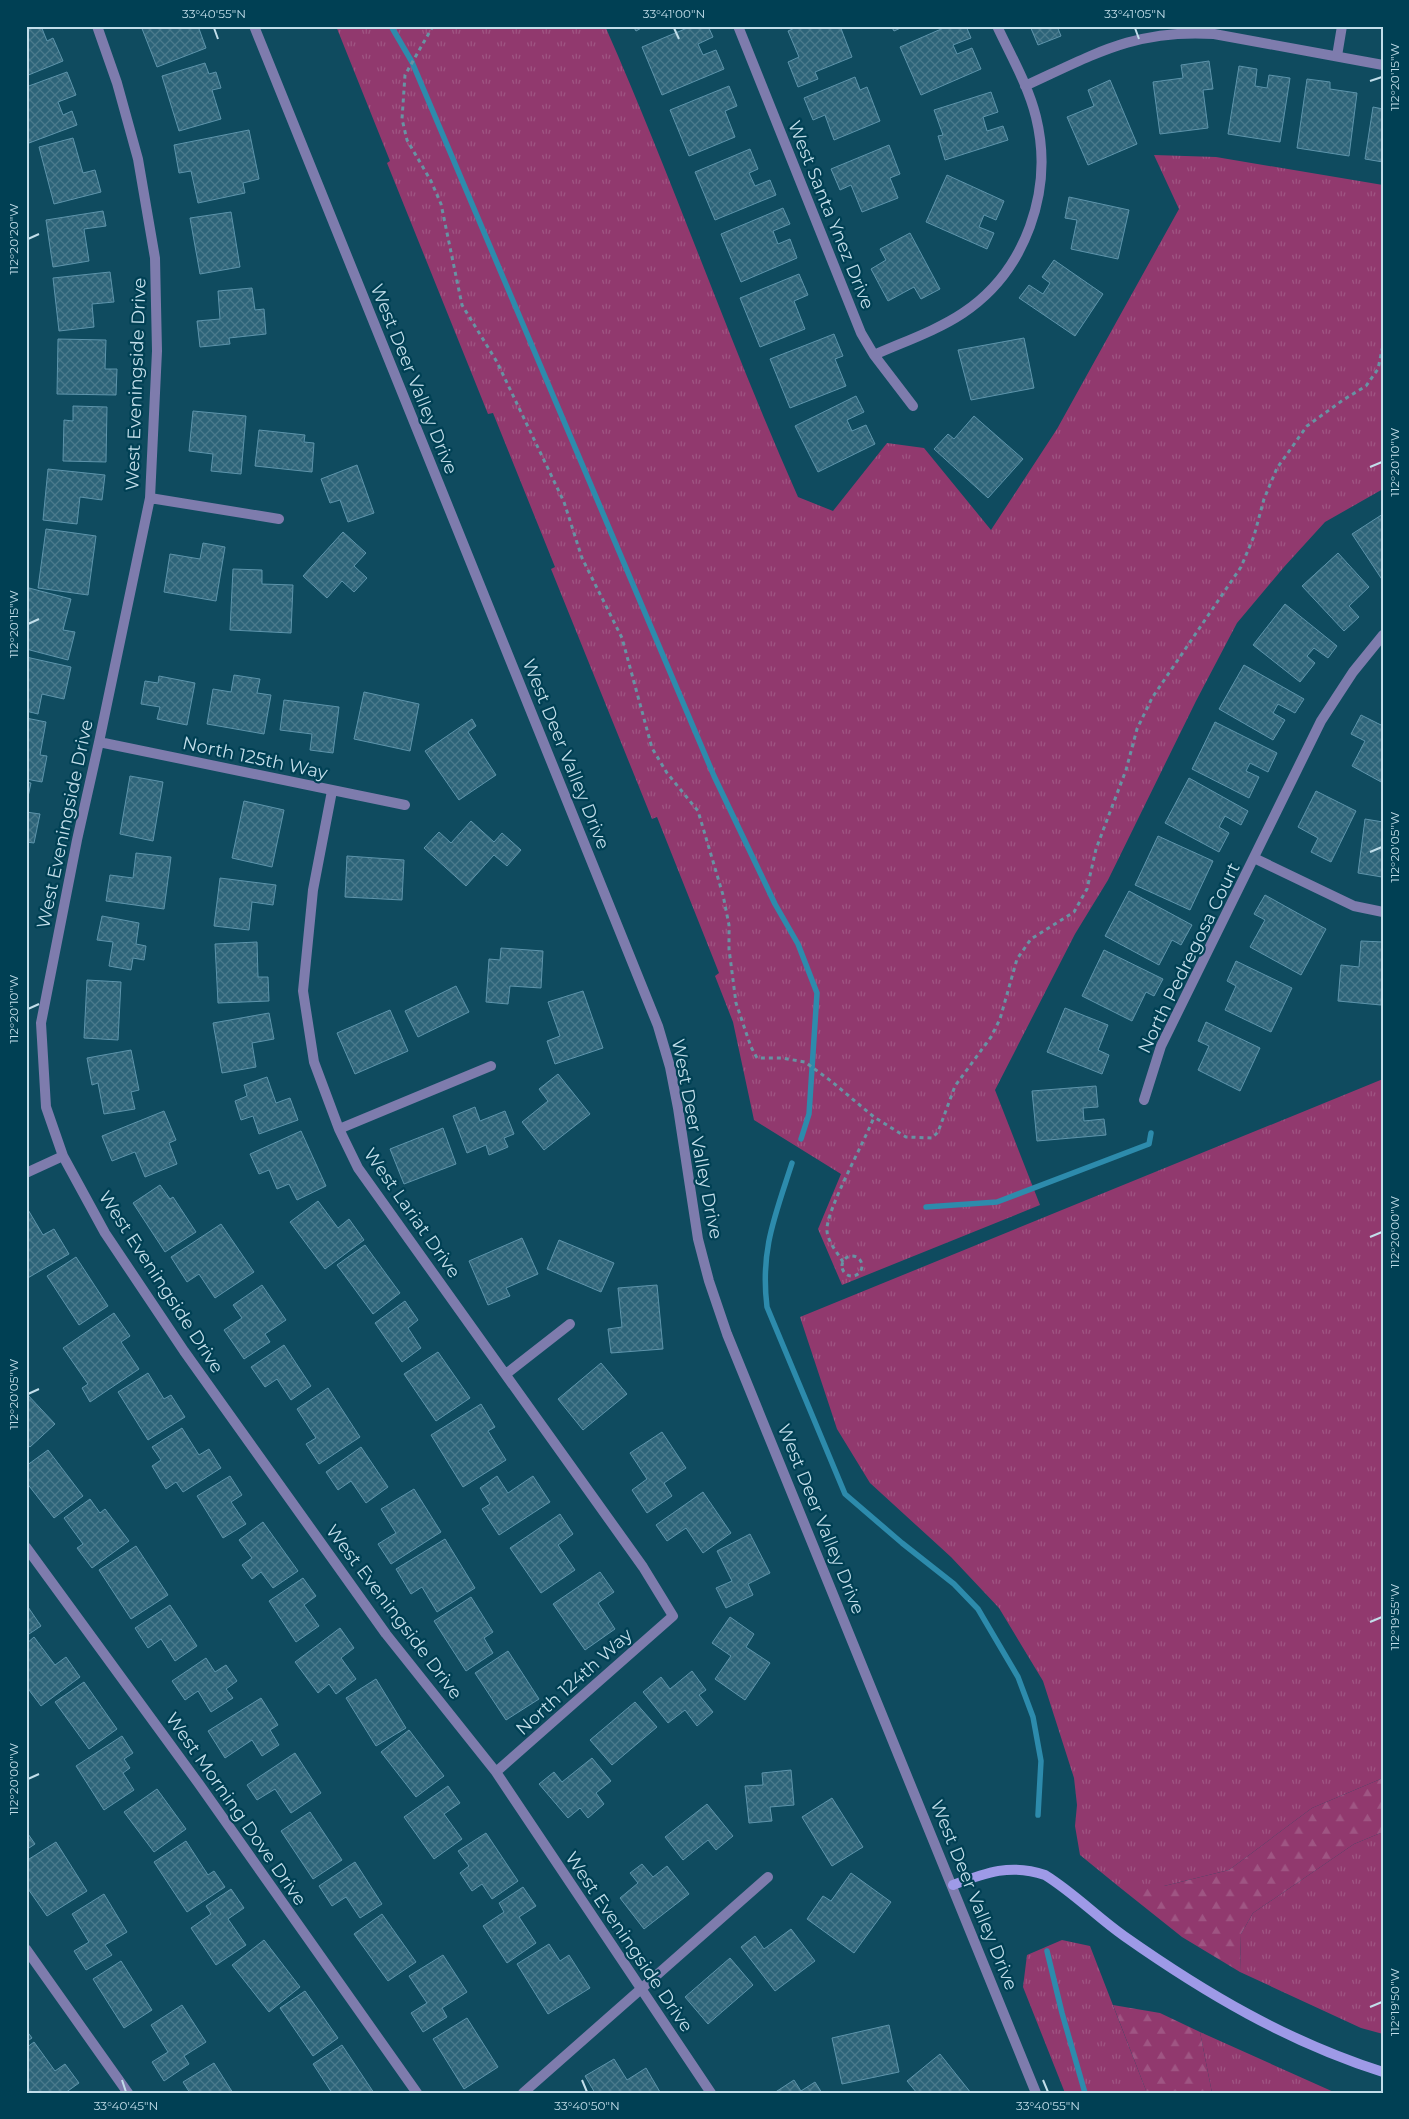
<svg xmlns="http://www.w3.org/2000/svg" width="1409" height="2119" font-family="Montserrat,sans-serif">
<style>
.grass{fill:url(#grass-tufts)}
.forest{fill:url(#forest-firs)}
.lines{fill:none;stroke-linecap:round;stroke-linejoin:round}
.stream{stroke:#2d8bac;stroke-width:5.5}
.building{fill:url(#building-cross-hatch);stroke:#5d94ab}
.path{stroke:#6793a3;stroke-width:3;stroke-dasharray:4 4;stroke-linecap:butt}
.minor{stroke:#7e7cad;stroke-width:10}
.tertiary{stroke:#7e7cad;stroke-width:10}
.secondary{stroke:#9e9ae7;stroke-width:10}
.ticks{fill:none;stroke:#c2deea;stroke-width:2}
.labels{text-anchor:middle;stroke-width:4.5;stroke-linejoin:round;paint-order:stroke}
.street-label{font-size:18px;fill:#c2deea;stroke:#004054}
.neatline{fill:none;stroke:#c2deea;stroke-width:2}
.ticks-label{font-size:12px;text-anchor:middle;fill:#c2deea}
</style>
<defs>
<pattern id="grass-tufts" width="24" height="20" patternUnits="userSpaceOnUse" patternTransform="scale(1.25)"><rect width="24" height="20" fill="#91396e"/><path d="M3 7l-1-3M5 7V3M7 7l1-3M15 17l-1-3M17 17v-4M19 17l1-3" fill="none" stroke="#9f5583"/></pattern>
<pattern id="forest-firs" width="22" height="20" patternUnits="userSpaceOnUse" patternTransform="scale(1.25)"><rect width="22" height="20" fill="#91396e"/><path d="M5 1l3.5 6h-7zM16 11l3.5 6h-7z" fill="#9f5583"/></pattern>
<pattern id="building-cross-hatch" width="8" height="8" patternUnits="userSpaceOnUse" patternTransform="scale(1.25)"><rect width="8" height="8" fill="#2d6479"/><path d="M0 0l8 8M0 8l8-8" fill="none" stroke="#4a7a8c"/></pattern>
</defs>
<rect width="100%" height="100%" fill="#0f4b5f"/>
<path class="grass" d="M336,26H605C674,182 729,342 798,497L833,511L887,443L924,448L991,530L1057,429L1179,209L1154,155L1216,157L1383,185V489L1325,522L1284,567L1237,623L1196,701L1108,880L1075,934L995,1090L1040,1205L842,1285L818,1229L841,1174L754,1120L733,1022L715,976L719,973L657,817L652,819L551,569L555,567L493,413L488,414L387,163L390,161Z
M1383,1079V1778L1312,1808L1229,1870L1164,1886H1118L1080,1855L1075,1826L1077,1805L1074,1778L1043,1681L999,1608L951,1557L870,1483L837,1429L800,1317Z
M1383,1832V2034L1361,2028L1240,1972L1241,1934L1253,1913L1354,1844Z
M1062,1940L1090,1946L1147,2093H1065L1023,1987L1027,1955Z
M1200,2032L1336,2093H1212Z"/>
<path class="forest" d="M1383,1778V1832L1354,1844L1253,1913L1241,1934L1240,1972L1182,1937L1118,1886H1164L1229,1870L1312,1808Z
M1113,2005L1160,2013L1200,2032L1212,2093H1147Z"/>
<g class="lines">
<path class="stream" d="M391,26L412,62L714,776L775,904L798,944L817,993L809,1114L801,1139
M792,1163C775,1216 760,1250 767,1307L845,1494L902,1543L954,1584L978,1609L1018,1677L1033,1717L1041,1761L1038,1815
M926,1207L997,1202L1149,1144L1151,1133
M1047,1951L1062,2013L1085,2093"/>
</g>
<path class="building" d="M26,26H41L47,41L53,38L63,61L26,76Z
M141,26H198L206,48L157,67Z
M633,26H645L636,31Z
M692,26H708L713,37L698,44L703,55L716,50L724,69L662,95L642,47Z
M799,26H840L852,57L815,72L818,79L798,87L788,62L799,57L788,31Z
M891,26H905L894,31Z
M948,26H966L971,38L953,45L957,54L972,48L981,69L921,95L900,47Z
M1030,26H1057L1061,36L1038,45Z
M1209,61L1213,89L1203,90L1208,128L1160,134L1153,82L1183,78L1181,65Z
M205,63L209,74L216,72L221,88L212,90L221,119L179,131L162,76Z
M1239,66L1257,69L1255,86L1267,88L1269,75L1290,78L1280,142L1228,134Z
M67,72L76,95L58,102L63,115L72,111L77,125L29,143L26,134V87Z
M855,77L860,90L867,87L880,121L834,140L825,115L813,120L804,98Z
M1307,79L1330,82V89L1357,93L1349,156L1297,148Z
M1110,80L1137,144L1088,165L1067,117L1094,106L1088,90Z
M729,86L737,106L725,111L735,137L689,156L670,110Z
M991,92L998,112L983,117L987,131L1003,126L1008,140L945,160L938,136L943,135L934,110Z
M1373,107L1383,109V162L1365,159Z
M249,130L259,179L243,183L245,193L198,203L191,171L179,173L174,145Z
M73,138L83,173L95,170L101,192L54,204L39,147Z
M889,145L900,174L890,178L898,198L862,212L851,185L840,190L831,169Z
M750,149L758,169L749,173L755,186L770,180L776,195L715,220L695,172Z
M947,175L1004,201L996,220L984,215L979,227L994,233L987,249L926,222Z
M1069,197L1129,210L1118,259L1071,249L1077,220L1065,218Z
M783,208L790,224L773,231L778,244L790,239L797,258L741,282L721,234Z
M103,211L106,226L84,229L89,261L53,267L46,220Z
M231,212L240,267L200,274L190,218Z
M910,233L940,289L921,299L914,287L888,301L871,269L886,260L880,249Z
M1054,260L1103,294L1075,336L1019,298L1029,285L1043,294L1050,283L1042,277Z
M110,272L114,302L92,304L94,327L59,331L53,278Z
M799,274L808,295L794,301L805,329L760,347L740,298Z
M252,288L255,310L264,309L266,334L229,338L230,344L200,347L197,321L220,319L218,291Z
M834,334L843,356L835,359L846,386L790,408L770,359Z
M1024,338L1034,388L971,400L958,350Z
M58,339L106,340L105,369H117L116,395L57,394Z
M856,396L864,412L847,420L852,431L866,425L875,444L818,472L795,426Z
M73,406L107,407L106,462L63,461L64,420L73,421Z
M193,411L246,416L241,474L211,471L213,454L189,451Z
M974,416L1023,459L988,498L934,449L948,434L954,439Z
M259,430L305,435L304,442L314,443L312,472L255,466Z
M357,465L374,513L348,522L340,500L330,503L321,479Z
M48,469L105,475L102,500L80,497L77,524L43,520Z
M1383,514V581L1352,534Z
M46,529L96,536L88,595L38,588Z
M343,532L366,553L354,566L367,578L354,592L342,581L327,598L303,576Z
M203,543L225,547L216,601L164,592L170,554L200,559Z
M1338,553L1369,587L1349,606L1359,617L1344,631L1302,586Z
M233,569L262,570V584L293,585L291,633L230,630Z
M29,588L71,599L63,630L75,632L68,660L26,649V601Z
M1285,604L1337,646L1328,658L1314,648L1307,656L1315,663L1300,682L1253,645Z
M26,657L71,667L64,699L42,694L38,714L26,711Z
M1244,665L1304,699L1295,713L1278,704L1273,713L1285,720L1273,740L1219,709Z
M234,675L260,679L257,693L271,695L264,734L207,724L213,689L231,692Z
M159,676L195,683L187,725L157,719L160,707L141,704L145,681L158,683Z
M364,692L419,704L410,751L354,739Z
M284,700L339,707L333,753L310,750L312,734L280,730Z
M1361,715L1383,726V783L1352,766L1365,741L1351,734Z
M26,718L46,722L40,755L47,756L42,782L26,779Z
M472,719L476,726L468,732L496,775L459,800L425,751Z
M1215,722L1277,753L1268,772L1250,763L1246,771L1259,777L1249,798L1192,769Z
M130,776L163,782L153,841L120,834Z
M1189,778L1248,811L1241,825L1225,816L1219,827L1229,833L1219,852L1165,823Z
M26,782L31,783L26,806Z
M1316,791L1356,811L1331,862L1311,852L1318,838L1298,827Z
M244,801L284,810L272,867L232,858Z
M26,812L40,814L34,843L26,842Z
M1365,819L1383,822V882L1382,877L1358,873Z
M471,821L494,842L502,833L521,850L507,866L494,855L466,886L424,848L439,832L451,843Z
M1158,836L1213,861L1190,910L1135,885Z
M136,853L171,857L164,909L106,901L110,875L133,878Z
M347,856L404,860L402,900L345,897Z
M220,878L276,885L273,905L252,902L249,930L214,926Z
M1129,891L1192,925L1181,945L1172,940L1159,965L1105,936Z
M1265,895L1326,929L1301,975L1250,947L1265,920L1254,914Z
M102,916L139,923L136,944L146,946L144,960L133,958L131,970L109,966L113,942L97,940Z
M1361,941L1383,942L1381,1005L1338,1001L1341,965L1359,967Z
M257,942L258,977H268L269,1001L218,1003L215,944Z
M501,948L543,951L541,988L510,986L508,1004L486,1002L489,959L500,960Z
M1104,950L1163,979L1154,996L1146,992L1132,1021L1082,996Z
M1236,961L1292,988L1271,1032L1225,1010L1236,986L1227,981Z
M87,980L121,982L118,1040L84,1038Z
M456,986L469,1012L418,1037L405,1011Z
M583,991L603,1048L555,1064L547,1041L560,1036L548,1002Z
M1065,1008L1108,1025L1098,1050L1109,1055L1102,1074L1047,1052Z
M390,1010L408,1051L355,1074L337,1033Z
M269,1013L274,1039L252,1043L256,1067L222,1073L213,1023Z
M1206,1022L1260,1048L1240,1091L1198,1070L1209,1046L1198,1041Z
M131,1050L139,1090L131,1092L135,1109L104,1114L98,1083L92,1085L87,1058Z
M558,1074L590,1114L544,1150L522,1122L548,1101L539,1089Z
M267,1077L276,1103L290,1098L298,1120L259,1134L253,1116L241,1120L235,1101L247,1096L244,1085Z
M1096,1086L1098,1107L1083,1108L1084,1121L1104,1119L1106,1135L1037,1141L1032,1091Z
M475,1107L480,1121L505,1111L514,1134L504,1138L508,1147L489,1155L486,1145L467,1153L453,1116Z
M164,1111L176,1140L169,1143L177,1164L145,1177L135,1152L112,1161L102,1136Z
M443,1128L456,1164L404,1184L390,1149Z
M301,1131L326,1186L297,1200L289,1184L277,1189L269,1170L259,1174L250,1154Z
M160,1185L170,1199L173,1197L196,1232L165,1252L133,1203Z
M318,1201L338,1228L349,1219L364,1240L325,1269L290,1222Z
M27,1208L43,1235L54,1229L69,1254L26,1279Z
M221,1224L254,1272L215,1298L199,1274L187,1282L171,1257Z
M522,1238L538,1274L506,1288L510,1296L488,1305L469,1261Z
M559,1240L614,1263L601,1292L547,1269Z
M365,1245L400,1293L373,1314L337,1265Z
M76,1257L108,1306L79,1325L47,1276Z
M262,1285L286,1320L265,1334L270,1342L244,1359L224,1330L242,1318L233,1305Z
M657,1285L663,1349L611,1353L608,1329L622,1327L618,1288Z
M405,1301L418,1320L408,1328L421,1348L402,1362L375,1323Z
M114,1313L130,1336L121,1342L139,1369L90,1402L82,1388L88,1384L63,1348Z
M284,1345L311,1386L291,1400L277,1379L265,1387L251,1367Z
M438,1352L470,1398L436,1421L404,1374Z
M601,1363L627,1394L583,1430L558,1399Z
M148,1373L164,1399L171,1395L185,1417L148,1440L118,1392Z
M328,1388L360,1437L319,1464L306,1444L316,1438L297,1409Z
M26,1393L55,1424L30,1447L26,1444Z
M481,1404L495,1427L488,1431L506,1460L463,1487L431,1435Z
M182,1428L199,1455L209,1449L221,1468L183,1492L176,1482L166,1489L152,1466L161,1460L152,1447Z
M662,1432L686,1468L664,1483L672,1496L647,1513L632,1490L647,1479L630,1453Z
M361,1447L388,1487L366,1503L351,1481L338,1490L326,1472Z
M48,1450L83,1496L54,1518L26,1482V1466Z
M230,1476L242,1495L231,1502L246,1524L223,1538L197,1496Z
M497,1476L508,1493L533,1476L550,1502L499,1535L482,1509L490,1504L480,1488Z
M414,1489L441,1532L391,1564L378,1544L396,1533L381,1509Z
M703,1492L731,1533L703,1553L686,1528L667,1541L656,1525Z
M90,1499L100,1513L105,1509L129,1541L92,1568L77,1548L83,1544L64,1518Z
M560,1514L573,1534L558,1545L575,1570L541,1593L510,1548Z
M263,1522L298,1571L273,1588L261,1572L252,1579L242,1565L252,1558L239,1540Z
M750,1534L770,1573L748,1584L753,1595L726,1608L716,1588L732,1581L717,1551Z
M445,1539L475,1588L437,1612L422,1587L411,1594L396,1569Z
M136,1546L168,1595L131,1619L99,1570Z
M600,1572L614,1592L598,1603L615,1629L585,1650L553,1604Z
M303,1578L316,1596L304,1605L319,1626L296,1642L269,1601Z
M471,1597L493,1632L484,1638L493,1653L466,1671L434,1621Z
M26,1604L41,1626L26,1636Z
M170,1605L197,1646L175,1661L161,1639L148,1648L135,1628Z
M730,1617L754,1634L746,1647L770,1663L745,1700L715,1679L731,1656L712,1643Z
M340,1628L354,1648L341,1658L356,1679L336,1694L329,1684L318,1693L295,1662Z
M34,1637L55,1665L66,1657L80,1677L41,1706L26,1686V1644Z
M508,1651L539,1699L506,1720L475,1673Z
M206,1658L215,1672L226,1665L237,1681L226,1689L233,1698L211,1712L198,1691L185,1700L172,1681Z
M692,1671L706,1690L699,1695L713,1712L697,1726L685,1710L668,1723L643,1692L661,1677L670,1689Z
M376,1679L406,1728L376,1746L346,1698Z
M84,1682L117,1729L89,1749L55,1702Z
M261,1698L278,1725L270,1730L279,1745L262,1756L252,1740L225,1758L208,1731Z
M635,1702L657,1727L612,1765L590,1740Z
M409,1730L444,1776L416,1797L381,1752Z
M122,1736L133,1753L124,1759L130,1768L123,1773L134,1790L104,1810L76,1766Z
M295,1753L321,1793L291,1813L275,1789L257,1800L247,1785Z
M592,1758L611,1781L596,1793L604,1804L588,1818L580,1808L568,1818L539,1784L554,1772L562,1782Z
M791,1770L794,1805L770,1807L772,1821L749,1823L745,1786L763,1785L762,1773Z
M448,1786L460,1803L444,1814L462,1839L434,1859L404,1817Z
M157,1789L186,1829L154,1852L124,1812Z
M832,1798L863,1847L832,1866L802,1817Z
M707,1804L733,1836L716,1850L708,1840L683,1860L665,1837Z
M310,1812L342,1860L313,1879L281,1831Z
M26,1831L35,1844L26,1850Z
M486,1833L518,1881L492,1899L482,1884L472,1891L460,1873L469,1866L458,1851Z
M186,1841L208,1875L214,1871L225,1887L187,1912L154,1862Z
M56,1842L87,1891L47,1916L26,1886V1861Z
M355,1862L382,1904L360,1918L346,1897L332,1906L319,1886Z
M642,1864L653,1877L667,1866L689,1894L644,1929L620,1898L638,1883L630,1873Z
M851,1873L891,1902L854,1953L807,1919L823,1896L831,1901Z
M523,1887L536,1906L519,1917L536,1943L507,1963L483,1926L504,1912L499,1903Z
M231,1889L244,1908L228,1919L246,1945L216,1965L191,1928L211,1914L206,1906Z
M104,1894L127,1932L105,1945L112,1955L86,1970L74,1951L89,1942L72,1914Z
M382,1914L416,1962L388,1981L354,1934Z
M791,1929L815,1961L775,1991L741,1947L755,1936L764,1949Z
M264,1940L300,1987L269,2012L232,1965Z
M549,1944L560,1961L569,1955L590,1988L548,2014L517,1964Z
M443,1955L467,1992L442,2008L447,2017L423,2032L411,2013L427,2003L409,1976Z
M730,1958L753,1985L708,2024L685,1997Z
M121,1961L152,2010L124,2028L93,1979Z
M305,1991L338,2038L313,2056L280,2008Z
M182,2005L206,2042L184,2056L189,2064L164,2081L152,2062L168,2052L151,2025Z
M467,2018L498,2067L464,2089L433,2039Z
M889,2025L899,2072L842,2084L832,2038Z
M26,2030L32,2038L26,2042Z
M34,2042L55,2071L65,2064L79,2083L65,2093H26V2048Z
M342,2045L374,2093H332L313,2064Z
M940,2054L971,2093H917L907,2081Z
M614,2059L627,2080L646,2068L660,2092L595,2093L585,2076Z
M214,2063L233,2093H190L183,2082Z
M794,2080L801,2091L815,2082L822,2093H774Z"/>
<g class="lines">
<path class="path" d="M433,26L405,75L402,119L407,140L431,181L441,204L462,305L497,362L564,502L582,558L622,638L652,748L667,773L698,811L723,895L729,925V949L736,1003L751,1047L757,1058H782L805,1062L831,1081L874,1117L906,1137L932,1138L938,1132L955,1086L991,1037L1000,1019L1017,959L1031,939L1074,912L1087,889L1096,849L1126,770L1137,729L1152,698L1241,567L1254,536L1264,499L1277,468L1307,426L1343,400L1366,386L1378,369L1383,345
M842 1266a10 10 0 1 1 20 0a10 10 0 1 1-20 0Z
M843,1262C837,1252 828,1242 827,1231C825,1212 866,1139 874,1117"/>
<path class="minor" d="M97,26L117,83L138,159L155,258L157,351L150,498L99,742L77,840L41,1023L46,1107L63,1156L105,1233L184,1351L386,1634L496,1772L711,2093
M738,26L861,333L874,355L913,406
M1337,56L1342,26
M1025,86C1095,54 1135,29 1214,34L1383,65
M874,355C903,342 936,331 963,313C1026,271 1054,190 1036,117C1028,85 1011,56 997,26
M150,498L279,519
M99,742L405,805
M332,791L313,890L303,991L314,1062L339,1129L358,1168L643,1567L673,1616L496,1772
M1254,858L1354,906L1383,912
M1144,1100L1161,1046L1321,721L1353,672L1383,635
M339,1129L491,1066
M26,1173L63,1156
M506,1374L570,1324
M26,1547L199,1784L417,2093
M26,1949L128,2093
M523,2093L768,1877"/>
<path class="tertiary" d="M254,26L658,1026L670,1067L678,1108L698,1239L709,1281L727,1334L1036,2093"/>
<path class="secondary" d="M953,1885C985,1873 1011,1863 1045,1875C1074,1893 1097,1917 1124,1936C1205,1993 1288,2042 1383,2072"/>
</g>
<path class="ticks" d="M214,28L218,39M674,28L679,39M1135,28L1139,39M1370,81L1382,77M28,239L39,234M1370,467L1382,462M28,624L39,619M1370,852L1382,847M28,1009L39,1004M1370,1237L1382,1232M28,1394L39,1389M1370,1622L1382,1617M28,1779L39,1774M1370,2007L1382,2002M122,2080L126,2092M582,2080L587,2092M1043,2080L1048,2092"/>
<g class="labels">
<g class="street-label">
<text transform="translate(831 215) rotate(68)" y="6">West Santa Ynez Drive</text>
<text transform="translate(414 379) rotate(68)" y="6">West Deer Valley Drive</text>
<text transform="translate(136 384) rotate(-88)" y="6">West Eveningside Drive</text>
<text transform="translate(566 754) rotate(68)" y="6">West Deer Valley Drive</text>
<text transform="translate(255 758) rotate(12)" y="6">North 125th Way</text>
<text transform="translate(65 824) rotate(-78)" y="6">West Eveningside Drive</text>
<text transform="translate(1189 958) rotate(-64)" y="6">North Pedregosa Court</text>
<text transform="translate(697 1139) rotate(79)" y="6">West Deer Valley Drive</text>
<text transform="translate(412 1213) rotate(55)" y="6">West Lariat Drive</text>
<text transform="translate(161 1282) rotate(57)" y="6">West Eveningside Drive</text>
<text transform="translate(821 1519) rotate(68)" y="6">West Deer Valley Drive</text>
<text transform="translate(394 1612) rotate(53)" y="6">West Eveningside Drive</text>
<text transform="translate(574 1682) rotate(-42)" y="6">North 124th Way</text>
<text transform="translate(236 1809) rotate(55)" y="6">West Morning Dove Drive</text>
<text transform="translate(974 1895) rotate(68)" y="6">West Deer Valley Drive</text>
<text transform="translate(629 1942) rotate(56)" y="6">West Eveningside Drive</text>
</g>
</g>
<rect width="1409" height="2119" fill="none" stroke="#004054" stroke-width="55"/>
<rect x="28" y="28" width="1354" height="2064" class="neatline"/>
<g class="ticks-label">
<text x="214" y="18">33°40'55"N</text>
<text x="674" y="18">33°41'00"N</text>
<text x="1135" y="18">33°41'05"N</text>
<text transform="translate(1395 77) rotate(-90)" y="4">112°20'15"W</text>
<text transform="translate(14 239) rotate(-90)" y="4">112°20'20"W</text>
<text transform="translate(1395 462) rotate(-90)" y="4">112°20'10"W</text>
<text transform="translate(14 624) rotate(-90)" y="4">112°20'15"W</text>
<text transform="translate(1395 847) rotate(-90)" y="4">112°20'05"W</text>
<text transform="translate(14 1009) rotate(-90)" y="4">112°20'10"W</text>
<text transform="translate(1395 1232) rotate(-90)" y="4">112°20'00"W</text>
<text transform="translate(14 1394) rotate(-90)" y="4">112°20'05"W</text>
<text transform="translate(1395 1617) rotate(-90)" y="4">112°19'55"W</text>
<text transform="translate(14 1779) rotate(-90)" y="4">112°20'00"W</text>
<text transform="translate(1395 2002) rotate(-90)" y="4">112°19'50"W</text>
<text x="126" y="2110">33°40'45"N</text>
<text x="587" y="2110">33°40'50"N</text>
<text x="1048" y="2110">33°40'55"N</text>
</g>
</svg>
